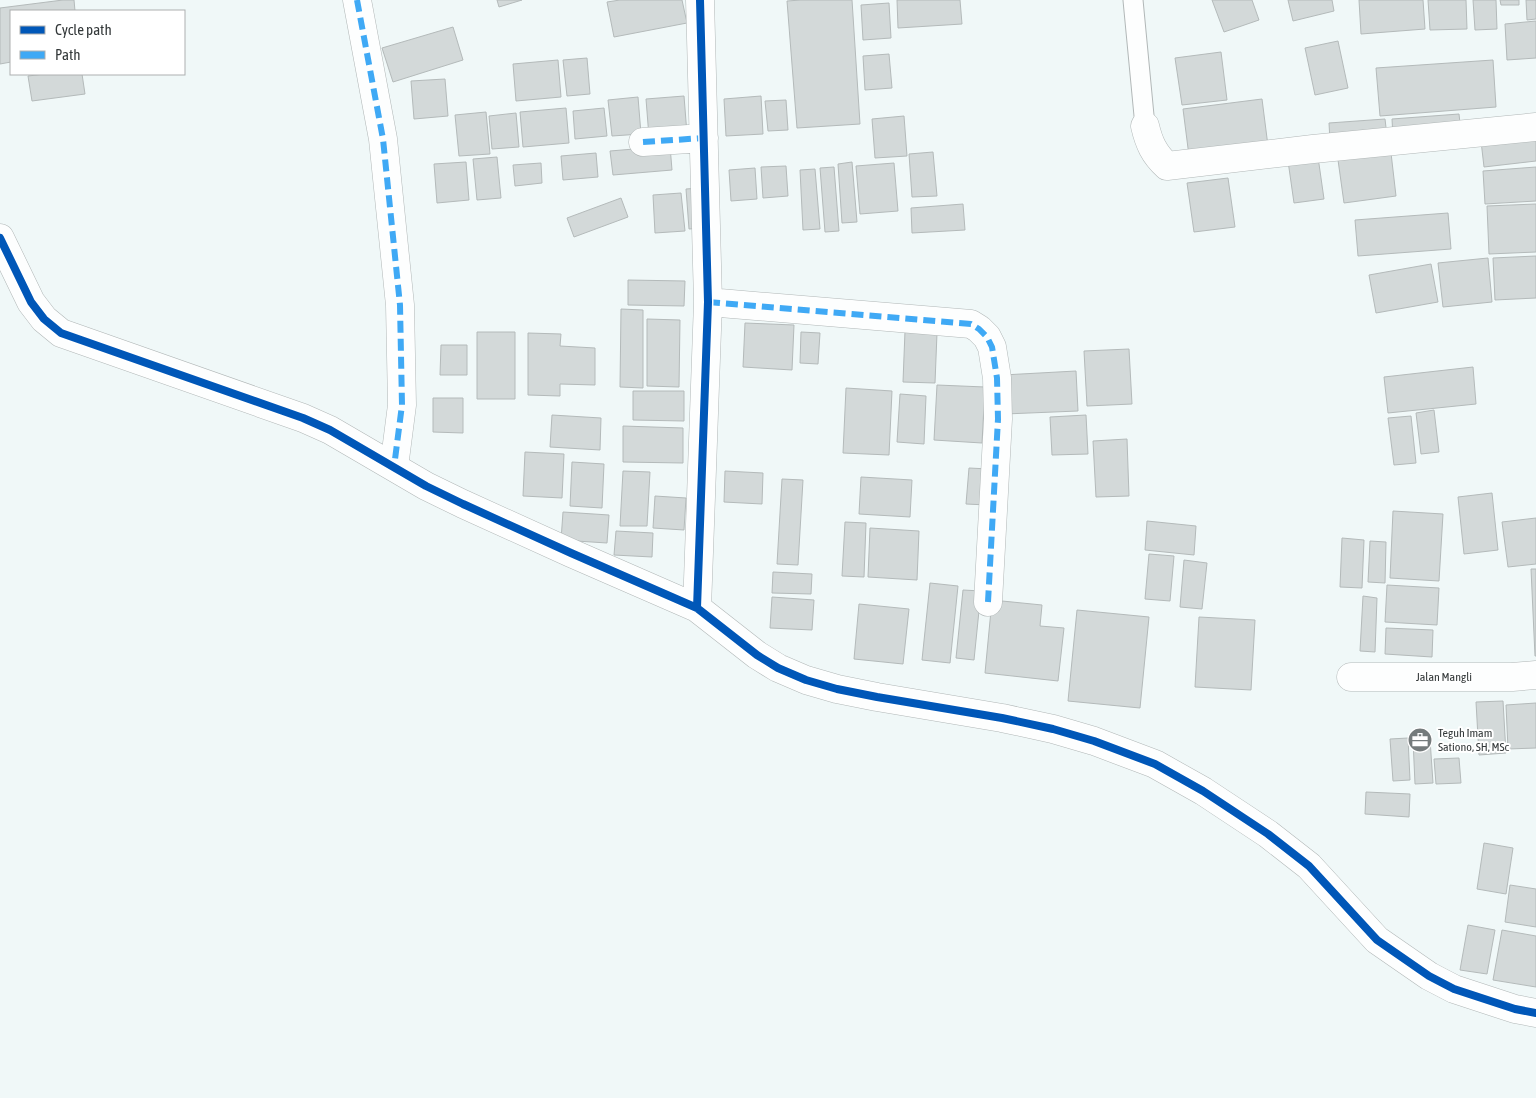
<svg xmlns="http://www.w3.org/2000/svg" width="1536" height="1098" font-family="'Asap Condensed',sans-serif">
<style>
.building{fill:#d3d9d9;stroke:#b4baba}
.lines{fill:none;stroke-linecap:round;stroke-linejoin:round}
.lane-casing{stroke:#b1b7b7;stroke-width:21}
.street-casing{stroke:#b1b7b7;stroke-width:29}
.lane{stroke:#fdfefe;stroke-width:19}
.street{stroke:#fdfefe;stroke-width:28}
.quiet{stroke:#3fa9f5;stroke-width:6;stroke-dasharray:12 6;stroke-linecap:butt}
.cycleway-casing{stroke:#fff;stroke-width:11}
.cycleway{stroke:#0057b8;stroke-width:8}
.labels{text-anchor:middle;stroke-width:4;stroke-linejoin:round;paint-order:stroke}
.street-label{font-size:12px;fill:#333839;stroke:#fff}
.poi-label{font-size:12px;fill:#333839;stroke:#fff;text-anchor:start}
</style>
<rect width="100%" height="100%" fill="#f0f8f8"/>
<path class="building" d="M63,0H74L75,11H11V62L0,64V8Z
M497,0H522L499,7Z
M620,0H682L687,23L614,37L607,2Z
M801,0H852L860,124L797,128L787,1Z
M897,0H960L962,24L898,28Z
M1212,0H1252L1259,20L1224,32Z
M1288,0H1332L1334,11L1293,21Z
M1359,0H1423L1425,29L1361,34Z
M1428,0H1466L1467,29L1430,30Z
M1473,0H1496L1497,29L1475,30Z
M1500,0H1519V5H1501Z
M1526,0H1536V19L1527,20Z
M889,3L891,38L863,40L861,5Z
M1536,21V58L1507,60L1505,24Z
M453,27L463,60L393,82L382,48Z
M1338,41L1348,88L1315,95L1305,48Z
M1221,52L1227,100L1182,105L1175,58Z
M889,54L892,88L865,90L863,56Z
M587,58L590,94L567,96L563,60Z
M558,60L561,97L516,101L513,64Z
M1493,60L1496,107L1380,116L1376,68Z
M45,74H82L85,94L32,101L28,76Z
M445,79L448,116L414,119L411,81Z
M684,96L687,134L649,137L646,99Z
M761,96L763,134L726,136L724,99Z
M638,97L641,134L612,136L608,100Z
M1262,99L1268,146L1189,156L1183,109Z
M786,100L788,130L768,131L765,101Z
M566,108L569,143L523,147L520,112Z
M604,108L607,136L575,139L573,111Z
M486,112L490,154L459,156L455,115Z
M516,113L519,147L492,149L489,116Z
M1459,114L1461,132L1393,137L1392,119Z
M904,116L907,156L875,158L872,119Z
M1385,119L1387,136L1330,141L1329,123Z
M1536,134V161L1484,167L1481,141Z
M670,146L672,170L613,175L610,151Z
M933,152L937,196L912,197L909,154Z
M596,153L598,177L563,180L561,156Z
M1391,153L1396,196L1344,203L1338,160Z
M497,157L501,198L477,200L473,159Z
M1318,157L1324,199L1294,203L1288,161Z
M466,162L469,200L437,203L434,164Z
M852,162L857,222L842,223L838,164Z
M541,163L542,183L515,186L513,165Z
M894,163L898,211L860,214L856,166Z
M786,166L788,196L763,198L761,167Z
M834,167L839,231L825,232L820,168Z
M1536,167V201L1485,204L1483,171Z
M755,168L757,199L731,201L729,170Z
M815,169L820,229L803,230L800,170Z
M1228,178L1235,227L1194,232L1187,183Z
M700,188L703,228L689,229L686,189Z
M681,193L685,231L655,233L653,195Z
M621,198L628,217L574,237L567,218Z
M963,204L965,230L912,233L911,208Z
M1536,204V252L1489,254L1487,206Z
M1448,213L1451,249L1358,256L1355,220Z
M1536,256V298L1495,300L1493,258Z
M1488,258L1492,302L1443,307L1438,263Z
M1431,264L1438,302L1376,313L1369,275Z
M628,280L685,281L684,306L628,305Z
M621,309L643,310V388L620,387Z
M647,319L680,320L679,387L647,386Z
M745,323L794,325L792,370L743,367Z
M905,331L937,333L935,383L903,382Z
M477,332H515V399H477Z
M801,332L820,333L818,364L800,363Z
M528,333L561,334L560,346L595,348V385L560,384V396L528,395Z
M441,345H467V375H440Z
M1129,349L1132,404L1087,406L1084,351Z
M1473,367L1476,404L1388,413L1384,377Z
M1076,371L1078,411L1005,414L1003,375Z
M937,385L985,387L982,443L934,440Z
M846,388L892,391L889,455L843,453Z
M633,391H684V421L633,420Z
M900,394L926,396L924,444L897,442Z
M433,398H463V433L433,432Z
M1434,410L1439,452L1421,454L1416,413Z
M552,415L601,418L600,450L550,447Z
M1086,415L1088,454L1052,455L1050,417Z
M1411,416L1416,463L1394,465L1388,418Z
M623,426L683,428V463L623,462Z
M1127,439L1129,496L1096,497L1093,441Z
M525,452L564,454L562,498L523,496Z
M572,462L604,464L602,508L570,506Z
M969,468L989,469L987,505L966,504Z
M623,471L650,472L647,526H620Z
M725,471L763,473L762,504L724,502Z
M861,477L912,480L910,517L859,514Z
M782,479L803,480L798,565L777,564Z
M1492,493L1498,550L1464,554L1458,497Z
M655,496L686,498L684,530L653,528Z
M1393,511L1443,514L1439,581L1390,578Z
M563,512L609,515L607,543L561,540Z
M1536,518V564L1508,567L1502,522Z
M1147,521L1196,526L1194,555L1145,550Z
M845,522L866,523L864,577L842,576Z
M870,528L919,531L917,580L868,577Z
M616,531L653,533L652,557L614,555Z
M1342,538L1364,540L1362,588L1340,587Z
M1370,541L1386,542L1385,583L1368,582Z
M1149,554L1174,556L1170,601L1145,599Z
M1184,560L1207,563L1202,609L1180,607Z
M1531,569H1536V656H1535Z
M773,572L812,574L811,594L772,593Z
M930,583L958,586L950,663L922,660Z
M1387,585L1439,588L1437,625L1385,622Z
M963,590L981,591L974,660L956,658Z
M1363,596L1377,598L1375,652L1360,651Z
M772,597L814,600L812,630L770,628Z
M992,600L1042,605L1040,626L1064,628L1058,681L985,673Z
M859,604L909,609L903,664L854,659Z
M1077,610L1149,617L1140,708L1068,701Z
M1199,617L1255,620L1251,690L1195,687Z
M1386,628L1433,630L1432,657L1385,654Z
M1503,701L1506,753L1479,755L1476,702Z
M1536,703V748L1508,749L1506,705Z
M1408,738L1410,780L1393,781L1390,739Z
M1413,739H1430L1433,783L1415,784Z
M1459,758L1461,783L1436,784L1434,759Z
M1366,792L1410,794L1409,817L1365,814Z
M1484,843L1513,848L1506,894L1477,889Z
M1510,885L1536,889V927L1505,922Z
M1468,925L1495,930L1487,974L1460,970Z
M1502,930L1536,936V987L1493,980Z"/>
<g class="lines">
<defs>
<path id="lane" d="M1133,0L1145,126"/>
<path id="street" d="M357,0L383,139L400,305L402,405L394,467
M1145,126C1149,143 1154,154 1167,166L1313,149L1536,127
M643,142L704,138
M0,238L31,302L44,319L61,333L303,418L330,430L426,486L463,504L571,553L697,608L757,655L778,668L806,680L837,689L877,697L1002,718L1053,729L1094,741L1155,764L1203,791L1268,834L1309,866L1377,940L1429,976L1454,989L1515,1009L1536,1013
M708,302L971,324L979,329L987,337L992,347L997,378L998,419L988,602
M697,608L708,302L700,0
M1351,677H1512L1536,675"/>
</defs>
<use href="#lane" class="lane-casing"/>
<use href="#street" class="street-casing"/>
<use href="#lane" class="lane"/>
<use href="#street" class="street"/>
<path class="quiet" d="M357,0L383,139L400,305L402,405L394,467
M643,142L704,138
M708,302L971,324L979,329L987,337L992,347L997,378L998,419L988,602"/>
<defs>
<path id="cycleway" d="M0,238L31,302L44,319L61,333L303,418L330,430L426,486L463,504L571,553L697,608L757,655L778,668L806,680L837,689L877,697L1002,718L1053,729L1094,741L1155,764L1203,791L1268,834L1309,866L1377,940L1429,976L1454,989L1515,1009L1536,1013
M697,608L708,302L700,0"/>
</defs>
<use href="#cycleway" class="cycleway-casing"/>
<use href="#cycleway" class="cycleway"/>
</g>
<defs>
<symbol id="office-disc" viewBox="-11 -11 22 22"><circle r="9.5" fill="#757b7c" stroke="#fff"/><path d="M-6-3h4V-5.5h4V-3h4V5H-6ZM-1-4.5V-3h2v-1.5ZM-6 0V1H6V0Z" fill="#fff"/></symbol>
</defs>
<g fill-rule="evenodd">
<use href="#office-disc" x="1406" y="726" width="28" height="28"/>
</g>
<g class="labels">
<g class="street-label">
<text x="1444" y="681">Jalan Mangli</text>
</g>
<g class="poi-label">
<text x="1438" y="737">Teguh Imam<tspan x="1438" dy="14">Sationo, SH, MSc</tspan></text>
</g>
</g>
<rect x="10" y="10" width="175" height="65" fill="#ffffff" stroke="#adafb0"/>
<rect x="20" y="26" width="25" height="8" fill="#0057b8" stroke="#adafb0"/>
<text x="55" y="35" font-size="15" fill="#333839">Cycle path</text>
<rect x="20" y="51" width="25" height="8" fill="#3fa9f5" stroke="#adafb0"/>
<text x="55" y="60" font-size="15" fill="#333839">Path</text>
</svg>
